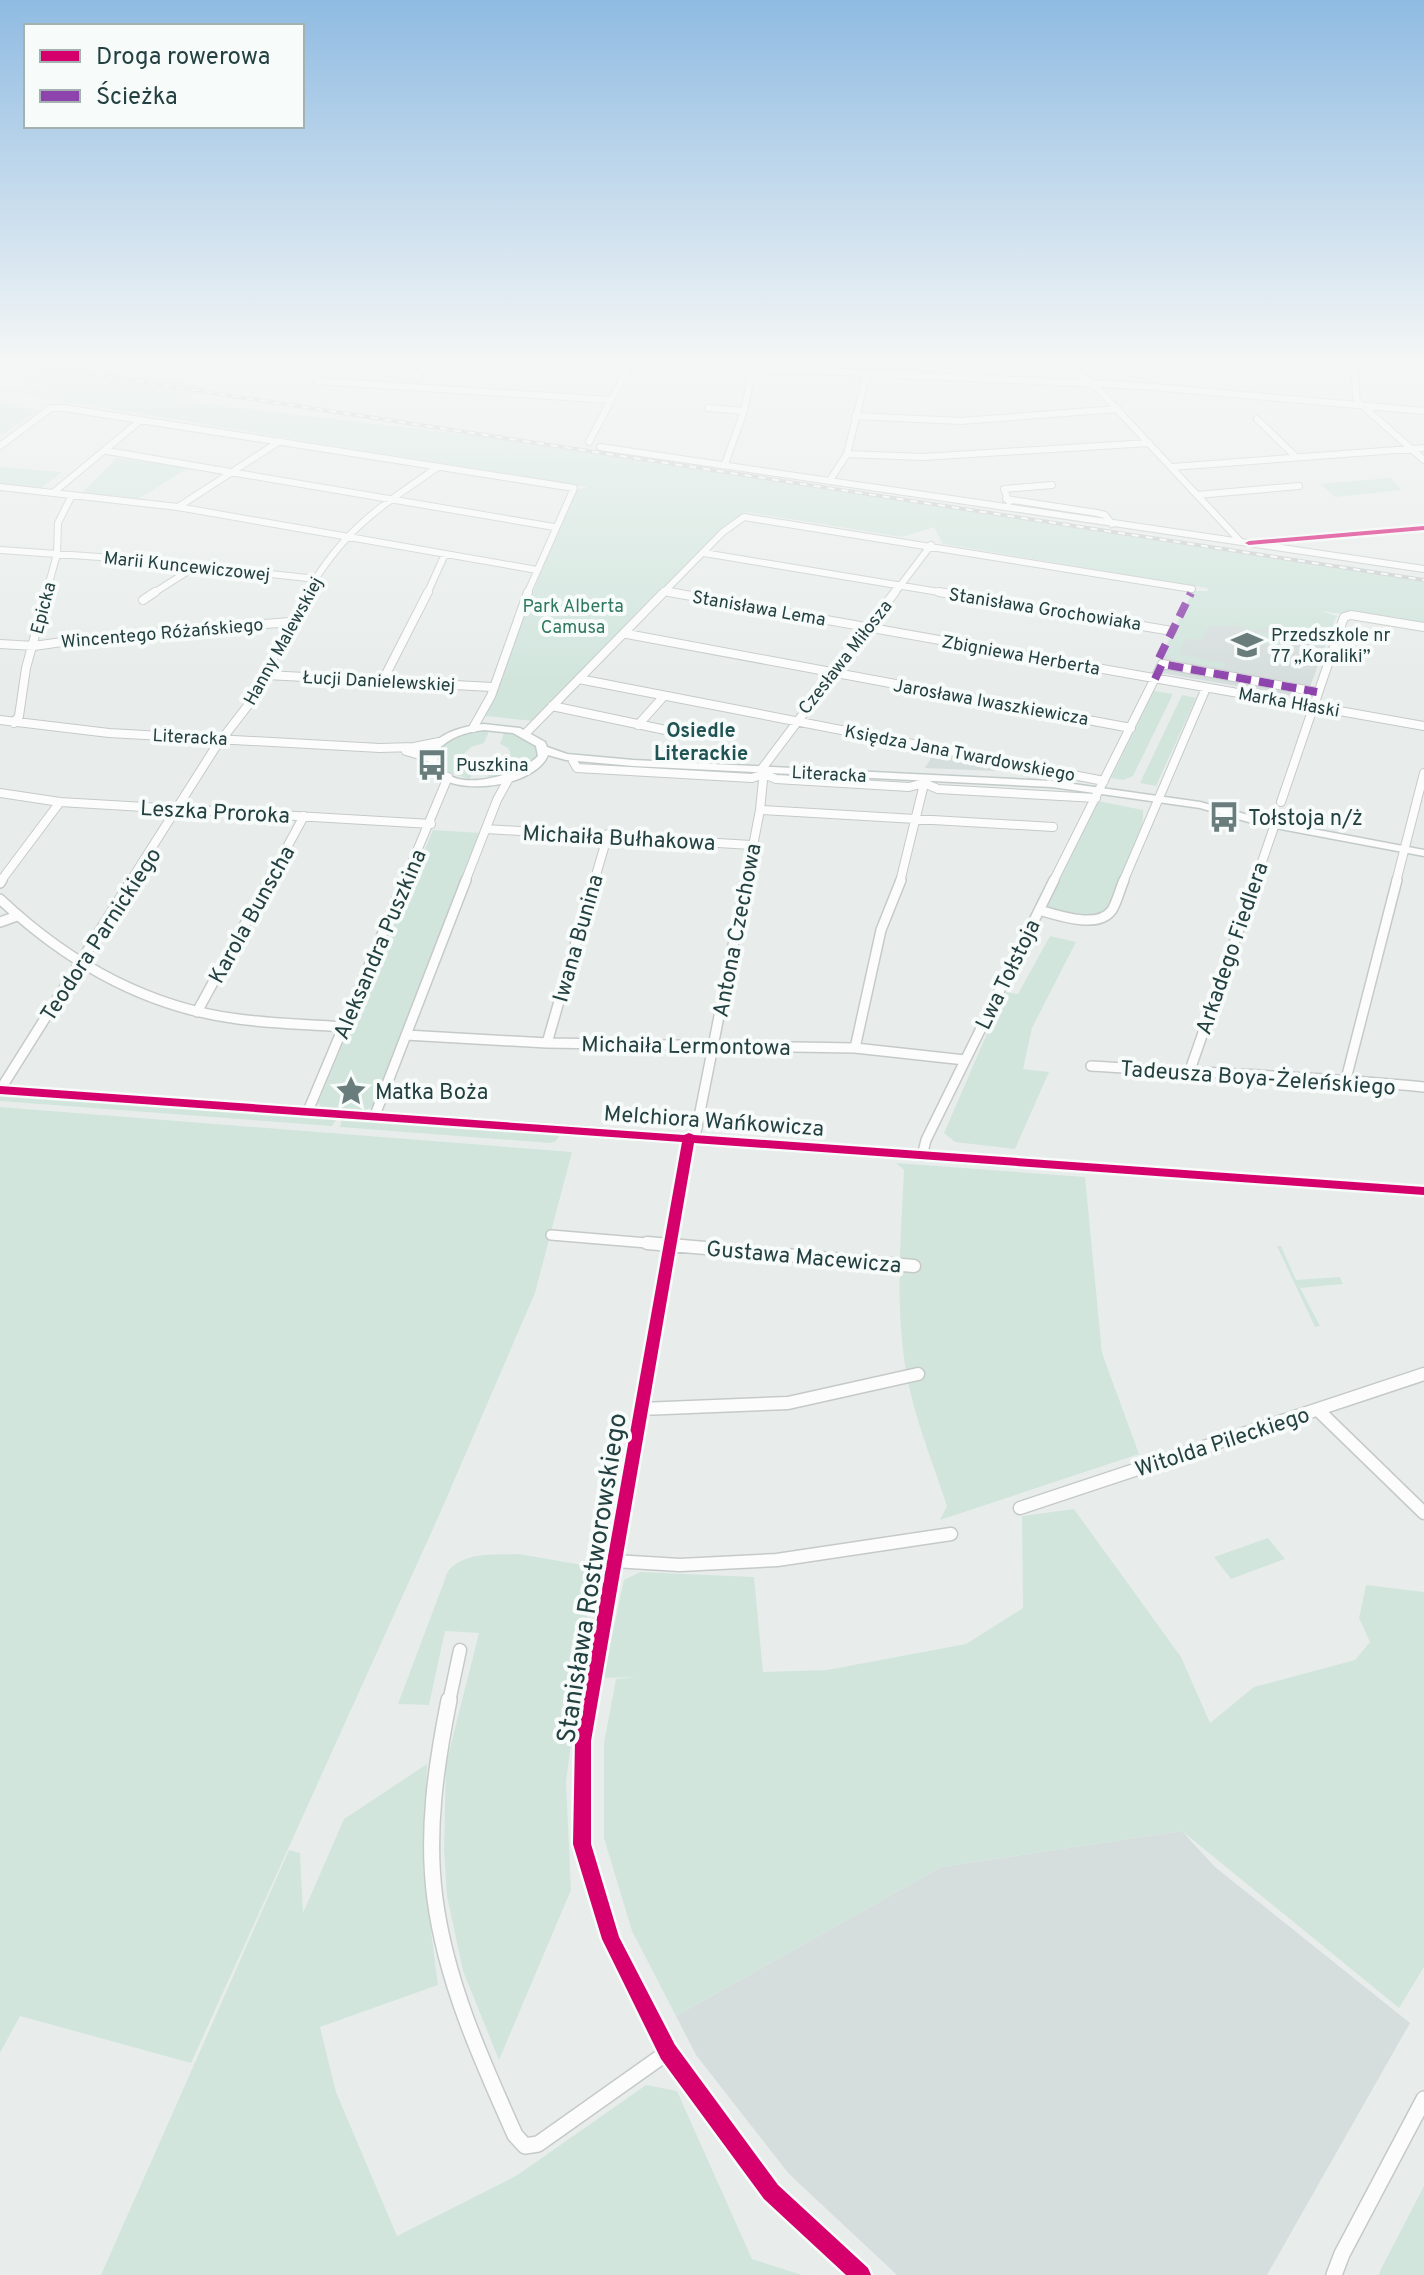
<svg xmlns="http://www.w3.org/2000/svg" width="1424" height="2275" font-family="Overpass,sans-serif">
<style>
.built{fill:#d6dedd}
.green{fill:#d1e5dd}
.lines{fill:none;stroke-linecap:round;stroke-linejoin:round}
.street-far4-casing{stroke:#c5cac9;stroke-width:8}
.street-far3-casing{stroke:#c5cac9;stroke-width:10}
.street-far2-casing{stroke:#c5cac9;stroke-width:12}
.street-far1-casing{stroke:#c5cac9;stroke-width:15}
.street-casing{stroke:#c5cac9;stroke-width:18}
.secondary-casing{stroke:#c3caca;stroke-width:3}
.street-far4{stroke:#fcfcfc;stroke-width:6}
.street-far3{stroke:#fcfcfc;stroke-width:8}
.street-far2{stroke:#fcfcfc;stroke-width:9}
.street-far1{stroke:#fcfcfc;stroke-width:12}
.street{stroke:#fcfcfc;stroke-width:15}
.secondary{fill:#fcfcfc;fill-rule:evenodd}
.rail-casing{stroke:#c9cdcd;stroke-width:4}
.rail{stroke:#f7fbfa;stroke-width:2;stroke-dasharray:7;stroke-linecap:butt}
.quiet{stroke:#8e44ad;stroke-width:8;stroke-dasharray:15 8;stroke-linecap:butt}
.cycleway-casing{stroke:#f7fbfa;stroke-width:5}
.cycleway{fill:#d6006c;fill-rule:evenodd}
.labels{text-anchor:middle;stroke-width:8;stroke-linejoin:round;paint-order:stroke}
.far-street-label{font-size:18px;fill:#244141;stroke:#f7fbfa}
.far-park-label{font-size:18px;fill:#2e785e;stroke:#f7fbfa}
.far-poi-label{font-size:18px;fill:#244141;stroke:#f7fbfa;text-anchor:start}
.far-neighbourhood-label{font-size:20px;font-weight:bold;fill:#205353;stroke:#f7fbfa}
.street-label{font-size:22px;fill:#244141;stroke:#f7fbfa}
.poi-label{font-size:22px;fill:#244141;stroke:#f7fbfa;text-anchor:start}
.near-street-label{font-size:26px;fill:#244141;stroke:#f7fbfa}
</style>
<rect width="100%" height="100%" fill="#e8edec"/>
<path class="built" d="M0,364L65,365L206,387L196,393Z
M1195,593L1329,615L1335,619L1307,695L1299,697L1156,672Z
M934,753L998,765L995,771L925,768Z
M1182,1831L1215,1867L1410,2023L1267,2275H897L789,2174L696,2055L676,2016L941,1867Z"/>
<path class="green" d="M0,364L196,393L180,401L495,438L1424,582V625L1321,611L1339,617H1336L1325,647L1319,645L1322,636L1294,631L1290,642L1282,639V647L1263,644L1257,633L1271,632L1274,625L1255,631L1239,626V623L1236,626H1209L1201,640L1186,638L1179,654L1225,664L1224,668L1178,660L1162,654L1193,591H1208L1207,588L943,544L934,527L902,537L746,512L713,540L533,721L485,716L558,527L577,490L588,487L0,391V388L24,389L22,391L30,393L49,382L2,374Z
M0,402L39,411L0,435Z
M117,458L188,468L138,499L82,493Z
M0,467L62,472L41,488L0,484Z
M1391,478L1401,490L1335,497L1321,484Z
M1154,691L1173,694L1133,776L1123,780L1111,778Z
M1182,695L1196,698L1156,786L1140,783Z
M490,729L484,743L471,747L464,754L475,765L470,779L449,773L437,763C433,736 470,731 490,729Z
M505,730L516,732L537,745L539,757L529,768L486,780L491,766L505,762L511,755L508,748L500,744Z
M1098,801L1143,810C1146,835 1115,888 1105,912L1085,916L1051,911L1046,907Z
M433,830L481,833L373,1107L360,1112L323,1110L318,1103Z
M1050,936L1076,942L1032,1028L1023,1069L1049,1072L1015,1149L955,1142L944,1133L1005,992L1018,994Z
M0,1093L338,1117L332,1126L0,1101Z
M0,1107L572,1152L535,1293L441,1511L191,2063L20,2016L0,2053Z
M342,1117L561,1133L556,1141L550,1143L340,1127Z
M896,1163L1085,1177L1102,1353L1139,1454L940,1520L947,1506C932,1460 912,1413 905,1365C895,1300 901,1235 904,1170Z
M1277,1246H1281L1296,1280L1340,1277L1343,1284L1300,1288L1320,1326L1315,1327Z
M1074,1509L1181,1657L1210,1723L1254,1687L1355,1660L1370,1642L1359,1618L1366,1585L1424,1592V1967L1399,2008L1182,1831L941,1867L676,2016L632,1931L604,1838V1743L616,1679L636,1677L603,1678L624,1580L640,1572L754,1577L763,1672L827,1670L966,1644L1023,1608L1022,1516Z
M1268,1538L1285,1559L1231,1579L1214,1557Z
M519,1554L594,1567L566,1782L571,1890L499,2060L463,1971L447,1896L444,1851L446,1764L479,1633L445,1631L429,1705L398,1704L448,1571C465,1551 494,1555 519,1554Z
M427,1764L423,1869L438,1985L320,2027L336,2092L397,2236L516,2176L646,2085L677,2091L752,2259L802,2275H101L289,1850L300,1853L303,1913L344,1819Z
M1424,2186V2275H1379L1381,2269Z"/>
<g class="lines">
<defs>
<path id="street-far4" d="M673,364L1143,386L1424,411
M1069,364L1098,389L1240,541
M1353,364L1357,401L1424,460
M1392,364L1424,367
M418,377L426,364
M318,381L610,400
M708,408L744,411
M855,416L961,421L1118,409
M1257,419L1296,457
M589,442L630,364
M0,446L51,408H64L574,488L527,594
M600,447L1424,569
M107,451L554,527
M847,454L923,457L1149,443
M725,464L744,411L753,368
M1172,467L1424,448
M830,480L847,454L867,373
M0,487L178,507L537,570
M54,492L141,420
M1197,495L1299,486
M1006,499L1097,513L1105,515L1112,524
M1009,502L1004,489L1052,485
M178,507L280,441
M1267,541L1424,528
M0,550L128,559L317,579
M704,553L951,594
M668,592L680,594
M46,594L57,554L58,523L72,495
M152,594L193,568
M306,594C345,528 377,509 438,467
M427,594L445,554
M662,594L723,532L744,517L1192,589
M894,594L931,545"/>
<path id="street-far3" d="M669,592L1424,726
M939,592L1172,631
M143,600L155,592
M627,634L1131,728
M0,644L34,646L90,638L290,622
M267,675L492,687
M579,679L1104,781
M383,680L428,592
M552,706L675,732
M0,720L109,733L380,748L414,747L439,742
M14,723L19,716L26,668L47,592
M638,725L664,696
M473,728L491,696L528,592
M526,733L664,592
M406,751L430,758
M573,761L577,768L752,778L764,774L776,779L909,787L924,783L938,789L1096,798
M761,770L895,592
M0,793L60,802L431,824
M1281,802L1344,617L1351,615L1424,627
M760,810L1053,827
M486,829L751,845
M0,882L60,802
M130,882L215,748L249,704L308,592
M268,882L304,816
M404,882L448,777
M465,882L497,800L508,780
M594,882L608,834
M746,882L760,810L764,770
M900,882L925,780
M1053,882L1162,664L1317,692
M1123,882L1206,688
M1255,882L1275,824
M1396,882L1424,773"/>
<path id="street-far2" d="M0,883L2,880
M0,899C68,963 145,1007 238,1019C273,1024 308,1024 343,1027
M1039,910C1057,915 1098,930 1112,910C1117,902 1120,889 1124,880
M0,922L17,916
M197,1012L269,880
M406,1035L547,1043L855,1048L965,1060
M547,1043L594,880
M855,1048L881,930L901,880
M1091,1066C1202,1073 1313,1076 1424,1087
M1189,1073L1256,880
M1346,1079L1397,880
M0,1090L1424,1191
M0,1090L132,880
M308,1111L405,880
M375,1115L466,880
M695,1137L746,880
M922,1156L926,1140L1054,880
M551,1235L671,1245
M670,1245L689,1137"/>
<path id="street-far1" d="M647,1243L914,1266
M641,1409L788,1403L918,1374
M1318,1410L1424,1513
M1020,1508L1424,1374
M614,1561L680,1565L777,1560L951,1534
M449,1702L460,1650
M590,1702L670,1243"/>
<path id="street" d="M449,1700C436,1765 426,1832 435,1899C446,1982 481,2059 515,2135L525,2146L538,2144L668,2052
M590,1700L583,1741L582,1844L611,1939L668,2052L771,2192L861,2275
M1334,2275L1342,2254L1424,2099"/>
<path id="secondary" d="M484,724L520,728L545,742L547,747L567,754L633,760L1052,781L1200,802L1271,821L1424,850V856L1259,825L1200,808L1052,787L633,766L566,760L548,755C536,785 467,795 440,778C430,772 428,763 426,752C440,732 460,727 484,724ZM484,730L513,733L536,746L538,756C520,775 454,795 439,765C437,761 437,756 436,752C449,737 465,732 484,730Z"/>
</defs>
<use href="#street-far4" class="street-far4-casing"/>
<use href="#street-far3" class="street-far3-casing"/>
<use href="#street-far2" class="street-far2-casing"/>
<use href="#street-far1" class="street-far1-casing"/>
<use href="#street" class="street-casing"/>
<use href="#secondary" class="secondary-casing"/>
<use href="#street-far4" class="street-far4"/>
<use href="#street-far3" class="street-far3"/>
<use href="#street-far2" class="street-far2"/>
<use href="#street-far1" class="street-far1"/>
<use href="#street" class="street"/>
<use href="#secondary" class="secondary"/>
<defs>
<path id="rail" d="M25,364L1424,580"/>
</defs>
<use href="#rail" class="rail-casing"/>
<use href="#rail" class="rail"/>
<path class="quiet" d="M1159,658L1191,593
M1155,679L1162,664L1317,692"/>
<defs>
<path id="cycleway" d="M1424,526V530L1249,545L1245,543L1249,541Z
M0,1086L684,1135L689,1133L694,1135L1424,1187V1195L694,1143L591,1741V1844L619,1937L675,2045L778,2185L868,2268L871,2275H846L764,2199L661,2059L602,1939L573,1844L575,1741L682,1142L0,1094Z"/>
</defs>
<use href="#cycleway" class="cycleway-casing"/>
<use href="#cycleway" class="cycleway"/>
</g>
<linearGradient id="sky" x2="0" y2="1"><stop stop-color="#8fbbe2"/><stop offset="0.53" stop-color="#f5f7f6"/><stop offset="1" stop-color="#f5f7f6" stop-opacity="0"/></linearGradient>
<rect width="1424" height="682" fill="url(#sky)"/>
<defs>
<symbol id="school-bare" viewBox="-9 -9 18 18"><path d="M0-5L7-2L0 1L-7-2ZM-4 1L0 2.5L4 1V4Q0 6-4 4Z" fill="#697d7d" stroke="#f7fbfa" stroke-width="2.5" paint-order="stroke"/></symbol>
<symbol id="bus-bare" viewBox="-9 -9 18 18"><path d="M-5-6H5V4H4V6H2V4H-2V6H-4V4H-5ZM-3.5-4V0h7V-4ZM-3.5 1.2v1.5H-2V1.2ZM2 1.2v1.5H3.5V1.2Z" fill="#697d7d" stroke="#f7fbfa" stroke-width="2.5" paint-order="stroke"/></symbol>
<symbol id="sight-bare" viewBox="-9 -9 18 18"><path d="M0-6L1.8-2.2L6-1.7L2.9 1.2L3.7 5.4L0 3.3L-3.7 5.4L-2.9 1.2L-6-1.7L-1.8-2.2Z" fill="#697d7d" stroke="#f7fbfa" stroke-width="2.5" paint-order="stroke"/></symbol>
</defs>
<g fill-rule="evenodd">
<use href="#school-bare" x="1225" y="623" width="44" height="44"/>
<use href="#bus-bare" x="410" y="743" width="44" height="44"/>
<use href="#bus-bare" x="1202" y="795" width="44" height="44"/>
<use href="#sight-bare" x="329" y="1069" width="44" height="44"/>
</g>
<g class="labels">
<g class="far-street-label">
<text transform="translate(187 566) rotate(6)" y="6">Marii Kuncewiczowej</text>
<text transform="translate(43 608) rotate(-75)" y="6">Epicka</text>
<text transform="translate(759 608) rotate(10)" y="6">Stanisława Lema</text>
<text transform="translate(1045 609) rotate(9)" y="6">Stanisława Grochowiaka</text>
<text transform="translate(162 633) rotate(-5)" y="6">Wincentego Różańskiego</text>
<text transform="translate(283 641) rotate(-61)" y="6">Hanny Malewskiej</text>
<text transform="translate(1021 655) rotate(10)" y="6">Zbigniewa Herberta</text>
<text transform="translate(845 657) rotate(-52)" y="6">Czesława Miłosza</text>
<text transform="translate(379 681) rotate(3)" y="6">Łucji Danielewskiej</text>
<text transform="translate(991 702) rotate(10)" y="6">Jarosława Iwaszkiewicza</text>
<text transform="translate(1289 702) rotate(10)" y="6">Marka Hłaski</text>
<text transform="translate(190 737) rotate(3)" y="6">Literacka</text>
<text transform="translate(960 753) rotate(11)" y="6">Księdza Jana Twardowskiego</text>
<text transform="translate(829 774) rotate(3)" y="6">Literacka</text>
</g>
<g class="far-park-label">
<text x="573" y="612">Park Alberta<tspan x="573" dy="21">Camusa</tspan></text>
</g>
<g class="far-poi-label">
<text x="1271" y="641">Przedszkole nr<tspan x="1271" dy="21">77 „Koraliki”</tspan></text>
<text x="456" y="771">Puszkina</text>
</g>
<g class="far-neighbourhood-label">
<text x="701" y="737">Osiedle<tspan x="701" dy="23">Literackie</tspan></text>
</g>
<g class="street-label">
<text transform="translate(215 811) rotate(3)" y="8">Leszka Proroka</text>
<text transform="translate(619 837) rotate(3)" y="8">Michaiła Bułhakowa</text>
<text transform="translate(251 914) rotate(-61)" y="8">Karola Bunscha</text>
<text transform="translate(736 930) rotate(-79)" y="8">Antona Czechowa</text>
<text transform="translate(100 934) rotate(-57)" y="8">Teodora Parnickiego</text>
<text transform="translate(577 938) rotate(-74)" y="8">Iwana Bunina</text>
<text transform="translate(379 944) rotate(-67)" y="8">Aleksandra Puszkina</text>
<text transform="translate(1231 948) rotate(-71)" y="8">Arkadego Fiedlera</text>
<text transform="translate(1007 974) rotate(-64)" y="8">Lwa Tołstoja</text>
<text transform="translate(686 1045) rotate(1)" y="8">Michaiła Lermontowa</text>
<text transform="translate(1258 1077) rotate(4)" y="8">Tadeusza Boya-Żeleńskiego</text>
<text transform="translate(714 1120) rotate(4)" y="8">Melchiora Wańkowicza</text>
<text transform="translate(804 1256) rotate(5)" y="8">Gustawa Macewicza</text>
<text transform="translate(1222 1441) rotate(-18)" y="8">Witolda Pileckiego</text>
</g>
<g class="poi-label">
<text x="1248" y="825">Tołstoja n/ż</text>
<text x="375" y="1099">Matka Boża</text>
</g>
<g class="near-street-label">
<text transform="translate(591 1578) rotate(-81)" y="9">Stanisława Rostworowskiego</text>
</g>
</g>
<rect x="24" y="24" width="280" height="104" fill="#f7fbfa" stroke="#a3b1b0" stroke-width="2"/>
<rect x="40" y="50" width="40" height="12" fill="#d6006c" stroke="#a3b1b0" stroke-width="2"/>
<text x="96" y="64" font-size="24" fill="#244141">Droga rowerowa</text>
<rect x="40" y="90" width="40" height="12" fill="#8e44ad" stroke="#a3b1b0" stroke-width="2"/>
<text x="96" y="104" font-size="24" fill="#244141">Ścieżka</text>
</svg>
